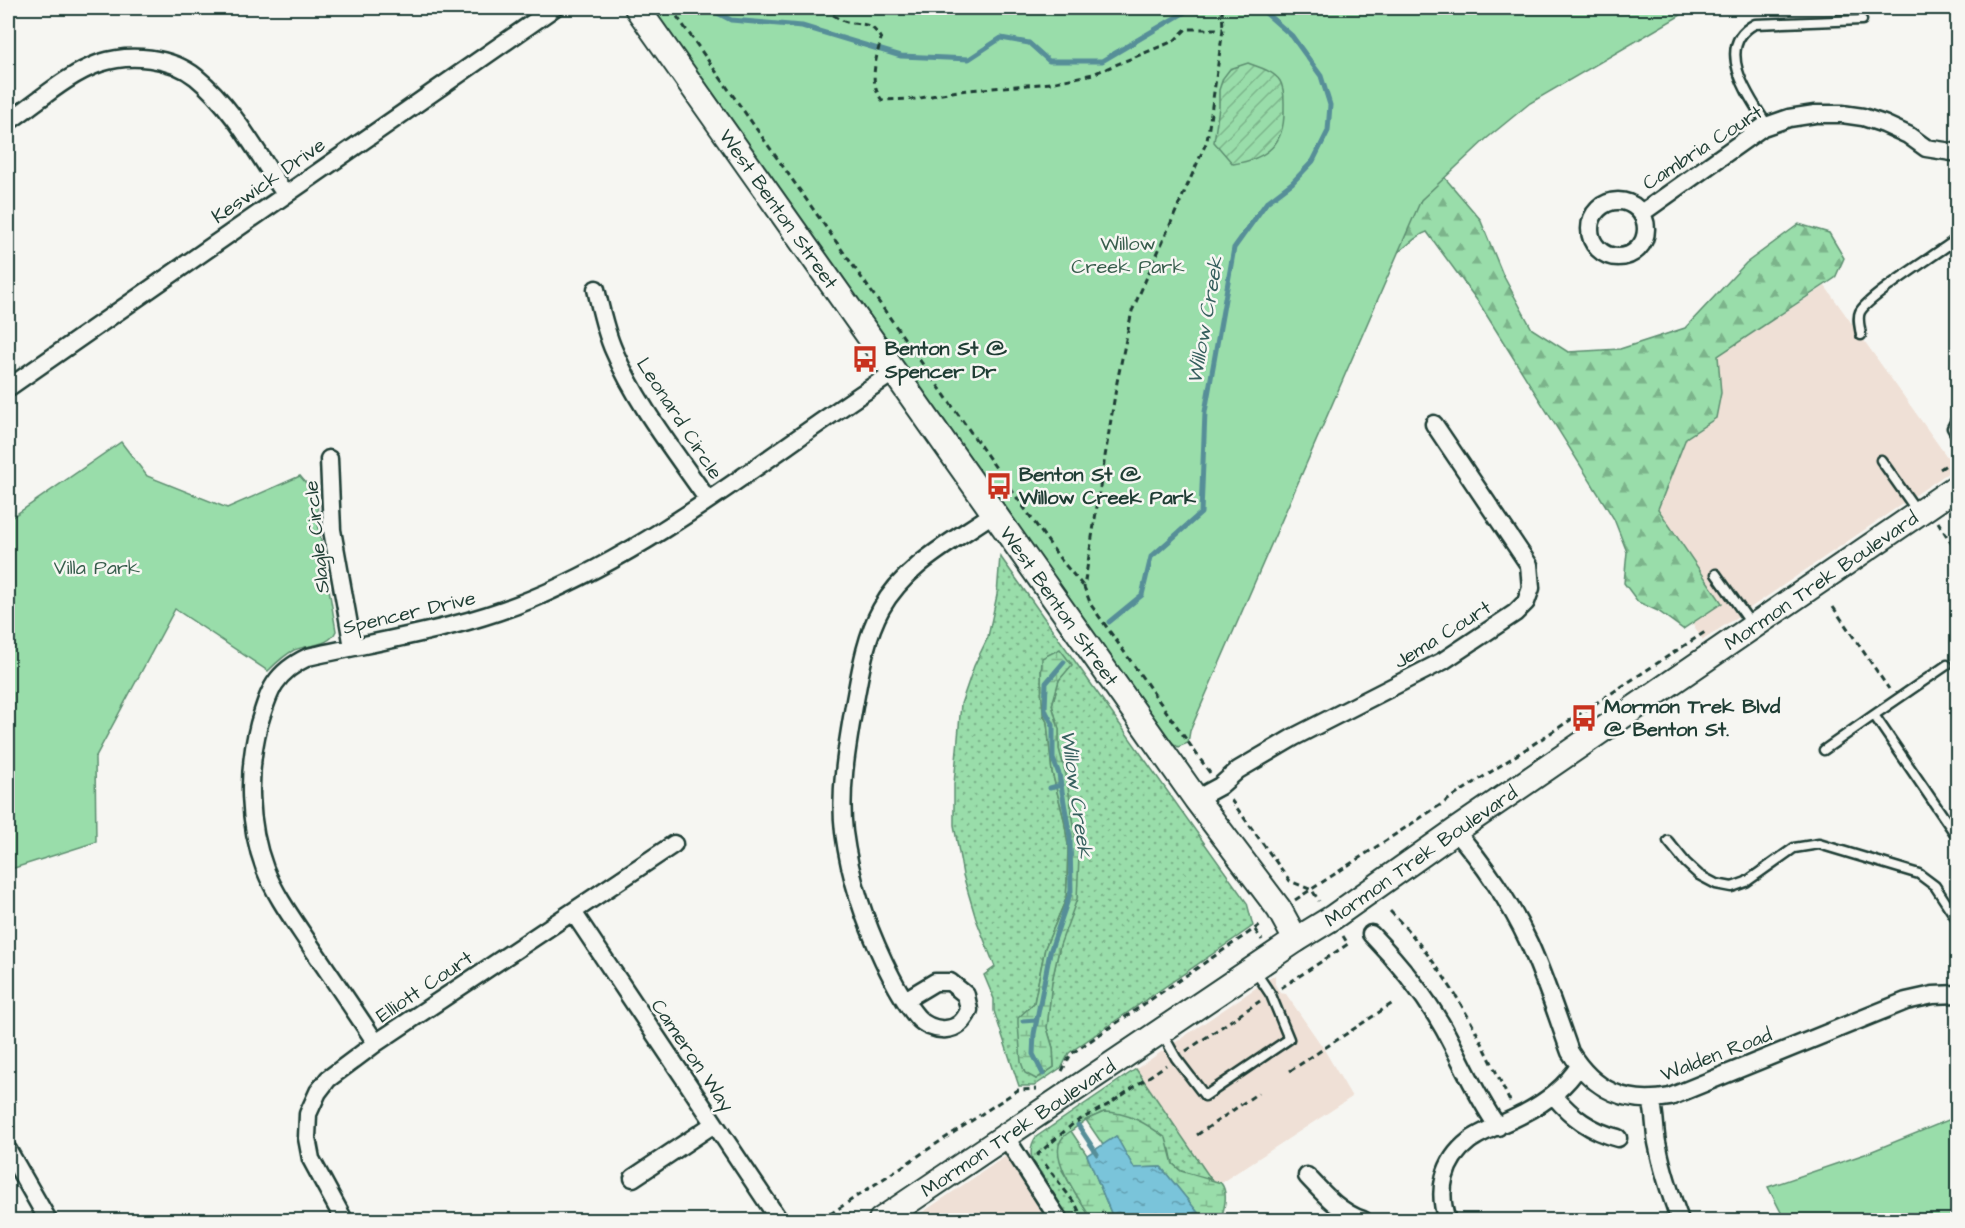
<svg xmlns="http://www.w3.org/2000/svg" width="1965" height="1228" font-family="'Architects Daughter',sans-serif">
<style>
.built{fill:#efe0d6}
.grass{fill:url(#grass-dots);stroke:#5c8d6f;stroke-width:1.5;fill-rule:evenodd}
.forest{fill:url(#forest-firs);stroke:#5c8d6f;stroke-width:1.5}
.wetland{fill:url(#wetland-marsh);stroke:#5c8d6f;stroke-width:1.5}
.park{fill:#9da;stroke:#5c8d6f;stroke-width:1.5}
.garden{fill:url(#garden-furrows);stroke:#5c8d6f;stroke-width:1.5}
.water{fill:url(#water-ripples);stroke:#568e98;stroke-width:1.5}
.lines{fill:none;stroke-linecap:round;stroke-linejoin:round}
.stream{stroke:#568e98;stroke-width:5}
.lane-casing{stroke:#1f3d34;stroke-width:13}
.street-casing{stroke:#1f3d34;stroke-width:21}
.secondary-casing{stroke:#1f3d34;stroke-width:28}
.path{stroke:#1f3d34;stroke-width:3;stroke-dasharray:6 4.5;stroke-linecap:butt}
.lane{stroke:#f6f6f2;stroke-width:8}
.street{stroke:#f6f6f2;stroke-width:16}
.secondary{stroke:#f6f6f2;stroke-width:24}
.labels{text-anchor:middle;stroke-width:5;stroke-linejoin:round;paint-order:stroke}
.street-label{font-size:20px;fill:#1f3d34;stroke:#f6f6f2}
.park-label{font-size:20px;fill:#375d4c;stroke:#f6f6f2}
.poi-label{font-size:20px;font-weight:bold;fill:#1f3d34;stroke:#f6f6f2;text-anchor:start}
.water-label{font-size:21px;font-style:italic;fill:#365f5e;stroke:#f6f6f2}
</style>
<defs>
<pattern id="grass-dots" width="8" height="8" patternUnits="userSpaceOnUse" patternTransform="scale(1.5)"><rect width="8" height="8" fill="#9da"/><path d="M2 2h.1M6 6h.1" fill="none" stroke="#7cb48b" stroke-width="1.8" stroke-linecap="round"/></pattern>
<pattern id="forest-firs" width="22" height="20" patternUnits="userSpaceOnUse" patternTransform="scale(1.5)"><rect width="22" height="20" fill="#9da"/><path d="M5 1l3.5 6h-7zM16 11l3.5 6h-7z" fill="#7cb48b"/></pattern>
<pattern id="wetland-marsh" width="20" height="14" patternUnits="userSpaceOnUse" patternTransform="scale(1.5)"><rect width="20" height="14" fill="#9da"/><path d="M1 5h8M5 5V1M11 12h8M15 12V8" fill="none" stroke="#7cb48b"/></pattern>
<pattern id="garden-furrows" width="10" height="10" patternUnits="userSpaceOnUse" patternTransform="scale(1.5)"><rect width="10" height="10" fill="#9da"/><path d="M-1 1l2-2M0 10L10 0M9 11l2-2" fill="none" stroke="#7cb48b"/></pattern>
<pattern id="water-ripples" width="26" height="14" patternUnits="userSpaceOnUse" patternTransform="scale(1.5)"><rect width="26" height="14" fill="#7ac4da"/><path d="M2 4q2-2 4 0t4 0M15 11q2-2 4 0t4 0" fill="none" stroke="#63a0b2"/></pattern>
</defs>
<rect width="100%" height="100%" fill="#f6f6f2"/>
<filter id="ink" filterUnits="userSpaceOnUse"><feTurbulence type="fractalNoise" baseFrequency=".0167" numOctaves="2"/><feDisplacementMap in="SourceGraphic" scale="12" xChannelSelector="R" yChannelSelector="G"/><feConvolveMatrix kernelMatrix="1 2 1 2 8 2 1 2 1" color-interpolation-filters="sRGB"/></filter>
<g filter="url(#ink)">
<path class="built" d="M1825,286L1955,468L1703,640L1579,446Z
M1275,975V984L1280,993L1286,994L1322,1046L1352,1097L1216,1186L1136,1069Z
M1015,1150L1059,1220H911Z"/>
<path class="grass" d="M1000,556L1247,903L1253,926L1069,1053L1062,1067L1034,1086H1019L994,1011V999L984,975L995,967L976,919L963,875L954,825V784L961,704L974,666L988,637L997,595ZM1071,665L1059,680L1052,705L1059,729V749L1066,775L1079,857L1052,981L1047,1028L1053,1048L1054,1067L1036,1079L1020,1042L1019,1018L1034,1003L1045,948L1066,899L1067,884L1068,845L1064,819L1052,772L1047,722L1043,715L1041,670Z
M1136,1069L1211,1179L1181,1171L1173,1164L1170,1149L1104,1112L1086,1120L1071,1131L1062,1170L1092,1220H1070L1032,1159C1030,1151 1031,1144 1036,1137Z"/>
<path class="forest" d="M1402,142L1445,178L1480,219L1503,275L1532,329L1568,352L1620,349L1685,328L1746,263L1799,224L1829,233L1844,258L1835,278L1718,356L1721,393L1716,418L1686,438L1658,509L1722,603L1683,629L1658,611L1638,602L1624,583L1627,552L1614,519L1479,303L1427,232C1415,236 1408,246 1398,252Z"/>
<path class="wetland" d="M1060,649L1072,665L1059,680L1052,705L1059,729V749L1066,775L1079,857L1077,899L1060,945L1052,981L1047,1028L1053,1048L1054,1067L1036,1079L1025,1073L1021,1062L1018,1024V1018L1034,1003L1045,948L1066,899L1067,884L1068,845L1064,819L1052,772L1047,722C1040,708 1041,675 1042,658Z
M1104,1112C1128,1112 1147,1124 1166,1138L1173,1164L1181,1171L1221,1183C1229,1194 1224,1208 1221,1220H1204L1161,1167L1134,1168L1116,1136L1103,1145L1086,1120Z
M1071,1131L1087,1155L1114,1220H1092C1082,1203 1049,1159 1061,1140C1063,1137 1068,1133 1071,1131Z"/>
<path class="park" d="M651,8H1693L1530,103L1486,139L1421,200L1190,731L1188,743L1178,747L1167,738Z
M121,442L147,476L227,508L300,476L317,496L318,523L336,631C329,647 309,644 294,650C284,655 276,663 268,671L175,609L95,758L96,842L8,870V520Z
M1958,1116L1957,1220H1785L1768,1187L1865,1154Z"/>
<path class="garden" d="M1248,63C1258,67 1274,71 1280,81C1285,89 1284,101 1284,109C1285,144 1267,159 1233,164L1214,142L1219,107V90L1223,78L1230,69Z"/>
<path class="water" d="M1116,1136L1134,1168L1161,1167L1204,1220H1114L1087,1155Z"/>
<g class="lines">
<path class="stream" d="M708,8L731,20L802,26L901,56L969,59L1001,38L1029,43L1049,61H1102L1190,9L1210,8
M1234,8H1236
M1109,622L1142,595L1151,557L1201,513L1205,412L1234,248L1267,202L1292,183L1313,161L1328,131L1330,105L1321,76L1292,36L1260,8
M1050,788L1061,785
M1023,1021L1036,1020
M1043,1074L1033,1054L1034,1034L1050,952L1071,891L1070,837L1059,774L1053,759V725L1045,710L1046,683L1064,662
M1078,1125L1097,1154"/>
<defs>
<path id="lane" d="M1768,126C1750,99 1712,46 1755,24L1862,20
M1861,335C1860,328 1857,318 1860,312C1867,297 1937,254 1954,241L1958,236
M1958,416L1952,428L1958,439
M1881,460L1917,511
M1716,574L1752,625
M1947,665L1874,715L1958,838
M1824,750L1874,715
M1668,841L1686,863L1699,875L1716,884L1732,887L1746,882L1794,848L1819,844L1919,874L1935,886L1958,921
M1162,1033L1176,1058L1205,1096L1289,1039L1271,995L1255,971"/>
<path id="street" d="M8,122C38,102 66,75 100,63C130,53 171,57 196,77C234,108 258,155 285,194
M1590 229a28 28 0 1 1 56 0a28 28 0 1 1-56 0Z
M1642,213L1763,127L1789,118L1815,114H1842L1863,117L1884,124L1908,135L1926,148L1958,153
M596,289C601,310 605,331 614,351C637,405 675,452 708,500
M8,388L554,8
M329,459L332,530L353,647
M1196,799L1220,786L1238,770L1294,737L1443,661L1515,613L1526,602L1531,588L1529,565L1434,424
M1455,831C1483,862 1511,904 1529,943C1545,978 1557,1016 1570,1052C1594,1091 1626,1105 1670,1097L1906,1001L1933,995L1958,994
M573,912L779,1220
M1371,934C1399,963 1424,994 1444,1029C1462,1062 1476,1096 1498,1127
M905,1000L935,982H950L966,995L969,1010C964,1021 958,1028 946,1029C935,1030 924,1025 917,1017C894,990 870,934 859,899C852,877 847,855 844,832C839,790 847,747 854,706C860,674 865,638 881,609C905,565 954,541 994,513
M376,1043C355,1011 333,979 312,948C295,922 276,897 265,869C248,824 247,771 259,724C269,691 274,673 308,657C383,640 460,629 532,599C664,544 774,450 893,373
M1554,1096C1572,1117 1590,1131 1618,1138
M1651,1100C1656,1116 1654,1132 1658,1147C1663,1173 1671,1196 1680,1220
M1005,1136L1059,1220
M8,1150L48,1220
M1307,1176C1323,1193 1339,1212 1363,1220
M633,1178L714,1124
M344,1220L311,1159L307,1138L308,1114L318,1092L328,1079L376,1043L674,844
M1447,1220C1437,1191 1443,1161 1469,1141C1483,1130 1507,1123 1523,1114C1546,1102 1565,1088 1579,1066"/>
<g id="secondary">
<path id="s1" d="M637,8L1196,799L1279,909L1296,940"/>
<path id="s2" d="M881,1220L1296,940L1332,918L1455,831L1958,486"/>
</g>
</defs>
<use href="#lane" class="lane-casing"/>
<use href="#street" class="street-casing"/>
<use href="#secondary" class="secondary-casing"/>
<path class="path" d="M671,8L1061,560L1084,587
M833,15C837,17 842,21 847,22C864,26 870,20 881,39C876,59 868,83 882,100L915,99L958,91L1051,83L1093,74L1174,41L1186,29H1223
M1940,469L1958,457
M1938,522L1958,554
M1833,607L1889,689
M1210,773L1091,605L1084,587L1117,382L1132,311L1207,141L1223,29L1222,8
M1231,800L1290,881L1312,890L1319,901
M1295,900L1708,630
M1390,911C1447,970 1475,1025 1509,1100L1513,1099
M1255,930L1262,940
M1281,988L1348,944L1343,936
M1186,1051L1260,1001
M1062,1071L1071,1054L1263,923
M1290,1071L1393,1003
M1197,1135L1258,1093
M1039,1156L1038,1154L1074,1123L1111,1103L1166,1065
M1045,1164L1076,1205L1083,1220
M821,1220L1018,1090L1037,1089"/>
<use href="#lane" class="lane"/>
<use href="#street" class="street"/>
<use href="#secondary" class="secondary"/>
</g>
</g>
<defs>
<symbol id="bus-bare" viewBox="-9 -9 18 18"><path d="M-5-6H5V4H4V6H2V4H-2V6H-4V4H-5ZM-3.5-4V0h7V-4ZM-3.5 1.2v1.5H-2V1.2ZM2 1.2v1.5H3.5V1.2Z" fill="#c8321e" stroke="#f6f6f2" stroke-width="2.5" paint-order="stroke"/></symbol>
</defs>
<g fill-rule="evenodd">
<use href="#bus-bare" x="846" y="340" width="38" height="38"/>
<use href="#bus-bare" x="980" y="467" width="38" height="38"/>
<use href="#bus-bare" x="1565" y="699" width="38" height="38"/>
</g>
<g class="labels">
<g class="street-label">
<text transform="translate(1702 147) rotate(-33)" y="7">Cambria Court</text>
<text transform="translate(268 180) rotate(-35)" y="7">Keswick Drive</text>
<text dy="7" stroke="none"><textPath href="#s1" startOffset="246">West Benton Street</textPath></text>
<text transform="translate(680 418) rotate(57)" y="7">Leonard Circle</text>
<text transform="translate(316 537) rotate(-96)" y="7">Slagle Circle</text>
<text dy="7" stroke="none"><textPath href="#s2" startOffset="1137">Mormon Trek Boulevard</textPath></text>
<text dy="7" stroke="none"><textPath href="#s1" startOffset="732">West Benton Street</textPath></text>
<text transform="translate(409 612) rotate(-13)" y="7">Spencer Drive</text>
<text transform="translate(1442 634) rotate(-32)" y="7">Jema Court</text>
<text dy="7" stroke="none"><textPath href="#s2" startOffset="651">Mormon Trek Boulevard</textPath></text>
<text transform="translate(424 986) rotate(-34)" y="7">Elliott Court</text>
<text transform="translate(1716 1054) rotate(-21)" y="7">Walden Road</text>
<text transform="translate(693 1055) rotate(56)" y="7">Cameron Way</text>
<text dy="7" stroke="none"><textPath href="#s2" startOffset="165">Mormon Trek Boulevard</textPath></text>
</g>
<g class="park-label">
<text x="1128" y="250">Willow<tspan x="1128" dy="23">Creek Park</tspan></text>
<text x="97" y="574">Villa Park</text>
</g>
<g class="poi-label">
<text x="885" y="355">Benton St @<tspan x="885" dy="23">Spencer Dr</tspan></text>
<text x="1019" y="481">Benton St @<tspan x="1019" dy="23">Willow Creek Park</tspan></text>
<text x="1604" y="713">Mormon Trek Blvd<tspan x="1604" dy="23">@ Benton St.</tspan></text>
</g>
<g class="water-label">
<text transform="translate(1205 320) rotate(-80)" y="7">Willow Creek</text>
<text transform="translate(1077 794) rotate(82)" y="7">Willow Creek</text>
</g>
</g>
<rect width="1965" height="1228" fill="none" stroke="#f6f6f2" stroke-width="30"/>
<rect x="15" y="15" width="1935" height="1198" fill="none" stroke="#1f3d34" stroke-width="2" filter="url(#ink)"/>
</svg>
